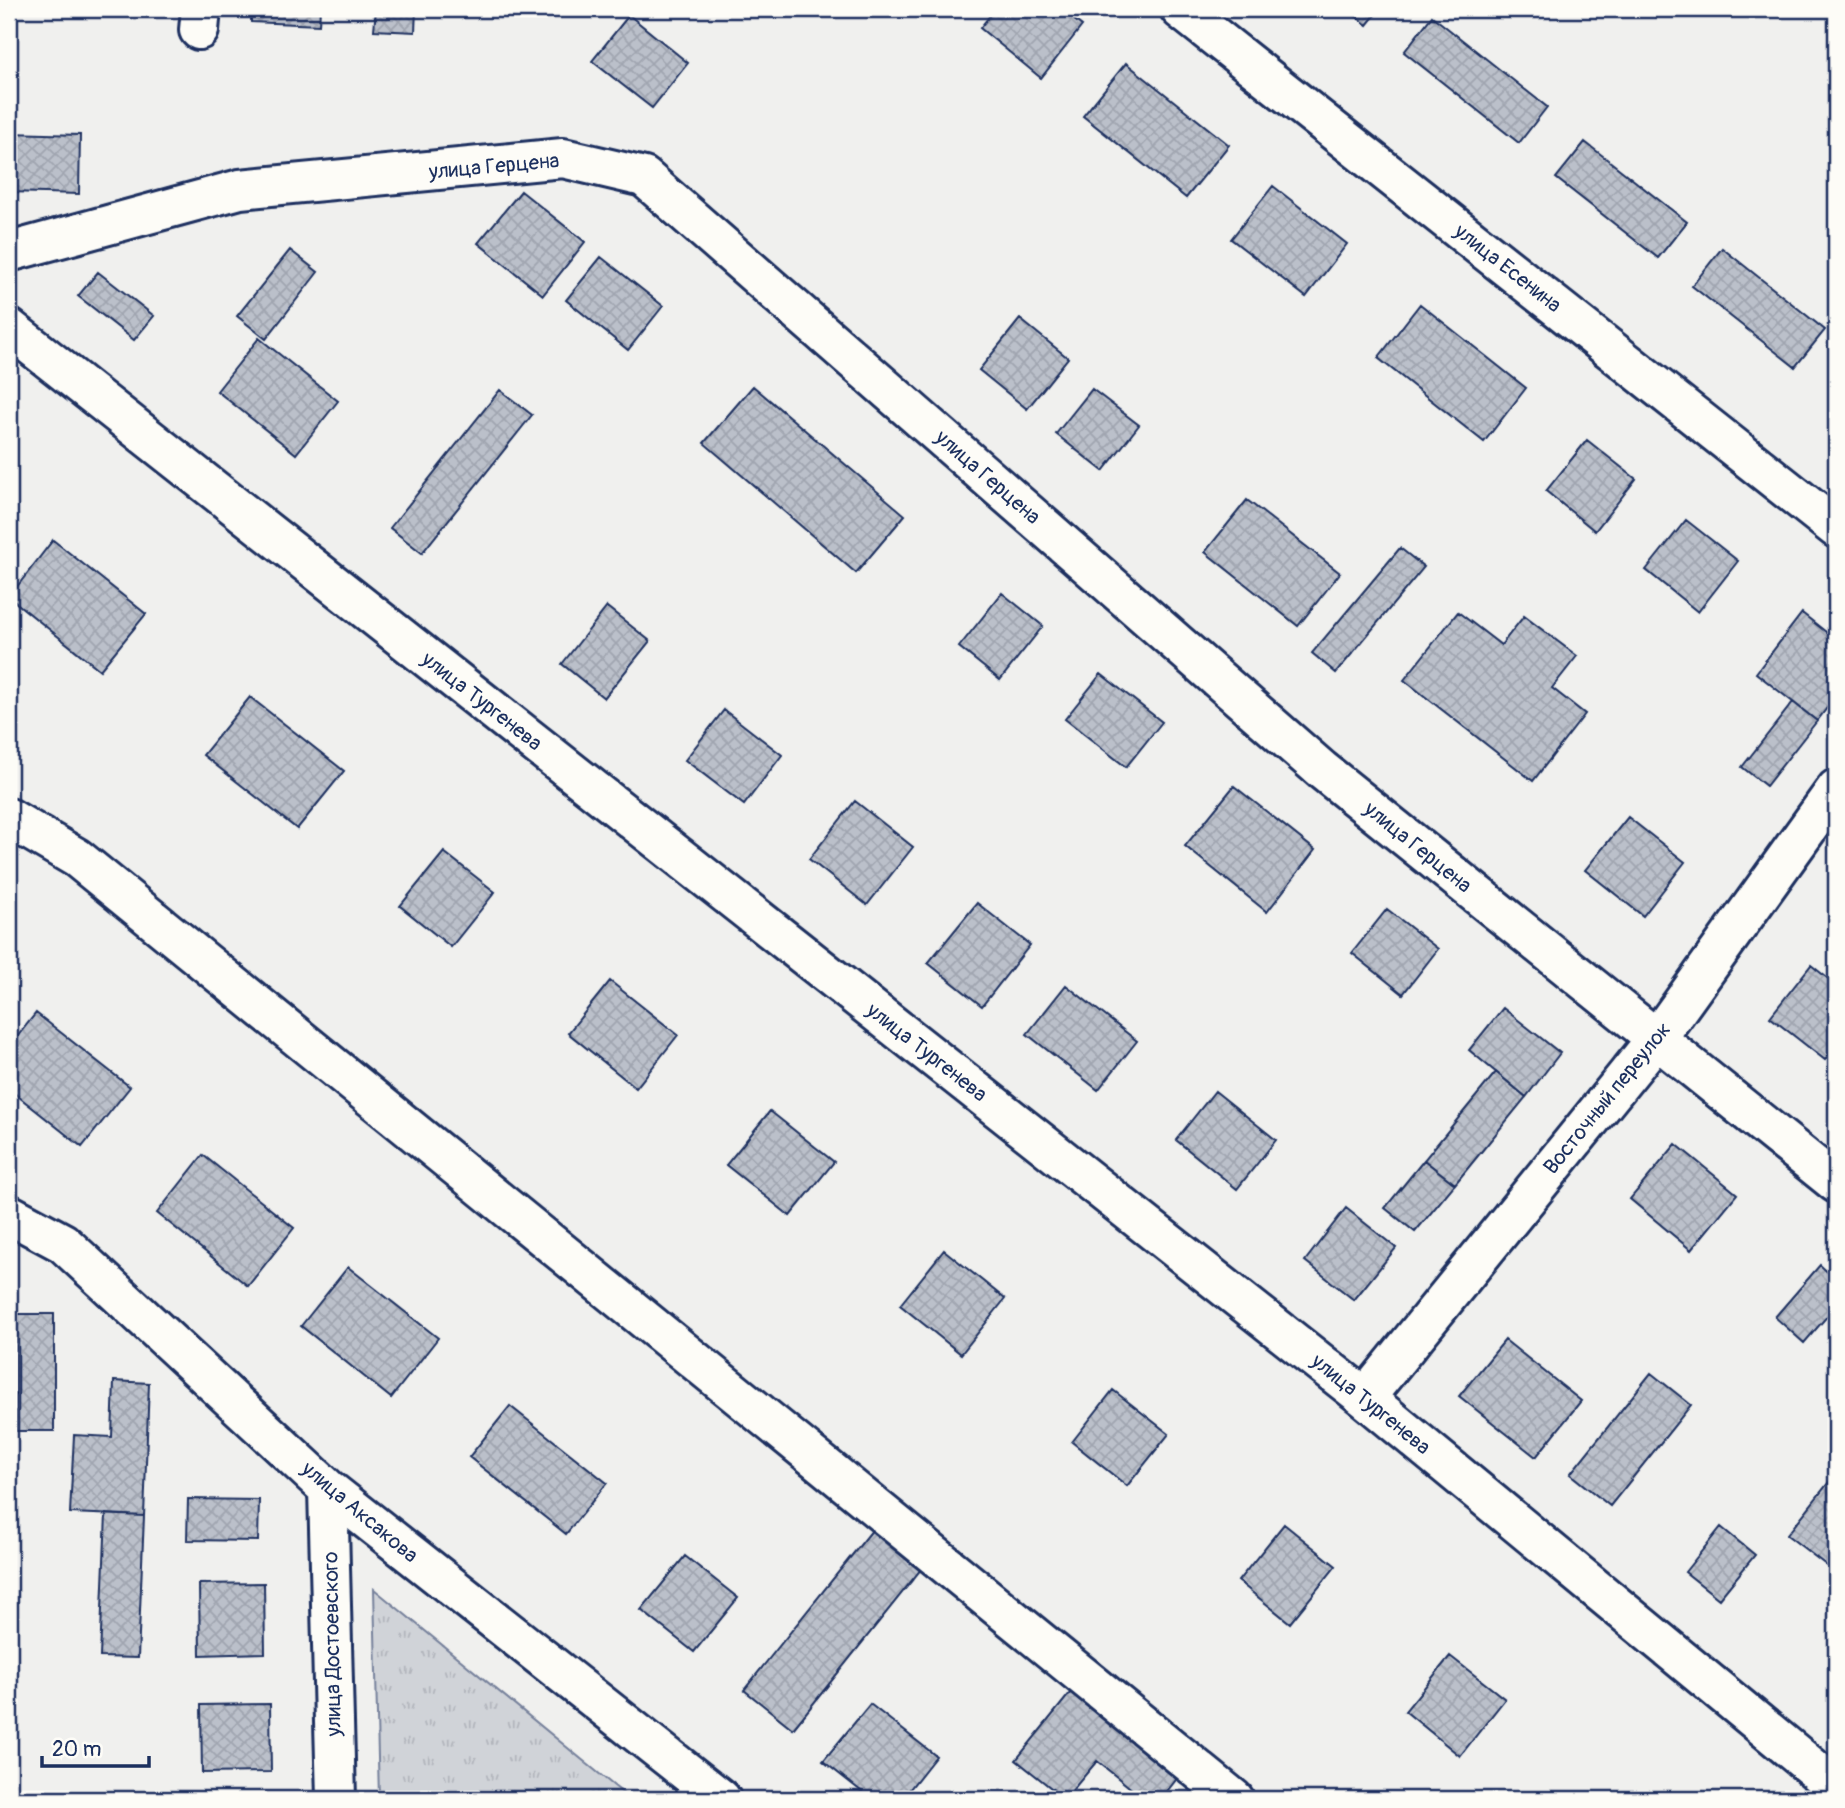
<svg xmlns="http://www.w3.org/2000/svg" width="1845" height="1808" font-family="Pangolin,sans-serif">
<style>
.park{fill:url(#park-tufts);stroke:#76819b;stroke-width:2}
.building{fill:url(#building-cross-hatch);stroke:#1b2f5e;stroke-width:2}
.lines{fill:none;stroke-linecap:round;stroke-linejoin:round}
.minor-casing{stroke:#1b2f5e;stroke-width:44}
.minor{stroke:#fdfcf7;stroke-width:38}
.labels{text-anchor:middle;stroke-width:6;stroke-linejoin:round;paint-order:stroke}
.street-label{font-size:21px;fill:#1b2f5e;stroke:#fdfcf7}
</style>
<defs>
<pattern id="park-tufts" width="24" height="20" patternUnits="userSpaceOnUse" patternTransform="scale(1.75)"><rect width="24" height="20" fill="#d0d3d8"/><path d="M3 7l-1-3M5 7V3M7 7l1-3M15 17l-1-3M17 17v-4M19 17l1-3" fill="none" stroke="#b2b5bc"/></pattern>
<pattern id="building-cross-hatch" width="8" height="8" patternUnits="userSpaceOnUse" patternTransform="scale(1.75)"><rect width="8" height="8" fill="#bbc0ca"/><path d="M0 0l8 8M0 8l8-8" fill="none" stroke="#a0a5b0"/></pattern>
</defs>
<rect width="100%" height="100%" fill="#f0f0ee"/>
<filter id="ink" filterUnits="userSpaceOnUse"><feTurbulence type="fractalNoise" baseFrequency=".0143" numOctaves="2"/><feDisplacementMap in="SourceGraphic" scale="14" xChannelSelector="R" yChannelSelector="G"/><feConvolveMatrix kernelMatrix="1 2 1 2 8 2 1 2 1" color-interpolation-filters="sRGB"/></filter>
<g filter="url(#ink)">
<path class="park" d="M374,1589L630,1799H379Z"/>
<path class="building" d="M251,9H320L319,25L251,22Z
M376,9H416L415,32L374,30Z
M995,9H1060L1082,26L1041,78L980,28Z
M1347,9H1380L1367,25Z
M629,15L688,63L652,108L592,61Z
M1432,16L1547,107L1519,143L1404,52Z
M1126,63L1229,145L1186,198L1083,116Z
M9,133L80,135L79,194L9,192Z
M1585,142L1687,222L1658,258L1556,178Z
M1273,186L1347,244L1306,297L1231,239Z
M521,191L585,242L543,295L478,243Z
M1722,248L1825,330L1795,367L1692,286Z
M290,250L318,272L266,339L237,316Z
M601,257L663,306L628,350L566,300Z
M98,272L154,316L134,340L78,296Z
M1420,304L1526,388L1484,442L1378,358Z
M1020,319L1068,358L1027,409L979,370Z
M259,338L338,401L296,454L217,391Z
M753,386L905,515L856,573L704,443Z
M1092,389L1139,425L1103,471L1056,434Z
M500,390L532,415L422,553L390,528Z
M1587,440L1636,479L1595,531L1546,491Z
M1247,500L1340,573L1298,626L1205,552Z
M1686,520L1738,561L1698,612L1646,570Z
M53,540L146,614L100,670L9,597Z
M1400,548L1424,567L1336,673L1312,653Z
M1002,593L1043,626L1000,680L959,647Z
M607,607L650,641L604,698L562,664Z
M1458,612L1501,645L1524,616L1577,656L1552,688L1585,714L1533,781L1404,680Z
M1802,613L1836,640V696L1817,721L1756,673Z
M1101,674L1162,722L1126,767L1065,719Z
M250,697L344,771L297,829L203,755Z
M1793,702L1817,721L1766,786L1742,767Z
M724,710L782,755L744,805L685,760Z
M1234,786L1315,850L1267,912L1185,846Z
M855,801L913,847L867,905L809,859Z
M1628,817L1685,862L1643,916L1585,870Z
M444,852L495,892L451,947L400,906Z
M977,903L1030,945L982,1006L928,963Z
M1387,909L1438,949L1403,994L1352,953Z
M1811,965L1836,985V1045L1825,1060L1770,1017Z
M610,981L678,1035L636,1088L568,1033Z
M1066,985L1137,1041L1098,1090L1027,1034Z
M1503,1008L1560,1053L1526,1097L1469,1050Z
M36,1013L130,1087L82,1147L9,1089V1047Z
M1496,1072L1526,1097L1455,1184L1424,1160Z
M1215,1091L1276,1140L1237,1189L1176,1140Z
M770,1111L834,1162L790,1216L726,1165Z
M1676,1144L1737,1194L1691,1250L1630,1199Z
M203,1155L294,1228L248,1286L157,1213Z
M1424,1160L1455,1184L1415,1232L1385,1208Z
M1346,1208L1396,1248L1354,1300L1305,1261Z
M944,1250L1005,1299L961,1354L900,1305Z
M1820,1265L1836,1280V1306L1804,1343L1775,1317Z
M348,1267L438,1338L391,1398L301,1326Z
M16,1314H54V1431H16Z
M1505,1340L1581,1401L1536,1457L1459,1396Z
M1651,1373L1691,1405L1610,1506L1570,1474Z
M114,1381L149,1383L144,1516L70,1513L74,1435L112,1437Z
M1113,1390L1169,1434L1127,1486L1072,1442Z
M510,1406L607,1483L566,1534L469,1457Z
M1829,1482L1836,1488L1835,1572L1787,1535Z
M188,1499L259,1500L258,1541L187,1540Z
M106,1514L144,1516L138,1658L100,1657Z
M1284,1524L1336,1566L1290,1623L1238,1581Z
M1721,1527L1755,1555L1719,1599L1685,1572Z
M873,1529L922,1568L793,1729L744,1690Z
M685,1556L738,1598L694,1652L641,1610Z
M264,1583L265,1653L200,1655L199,1584Z
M1450,1656L1505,1699L1460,1756L1405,1711Z
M1079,1682L1186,1767L1161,1799H1144L1097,1761L1065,1799L1016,1760Z
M270,1704L271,1772L202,1773L201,1705Z
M870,1704L936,1756L902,1799H871L823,1761Z"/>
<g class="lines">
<defs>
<path id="minor" d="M1180,9L1836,528
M199,30L201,9
M9,252L240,189L563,158L644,177L1322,770L1836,1183
M9,328L1365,1398L1836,1787
M9,818L77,858L1234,1799
M9,1214L63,1243L328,1489L721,1799
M1365,1398L1657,1038L1836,789
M328,1489L336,1799"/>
</defs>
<use href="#minor" class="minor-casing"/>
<use href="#minor" class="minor"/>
</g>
</g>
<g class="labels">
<g class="street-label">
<text transform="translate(494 166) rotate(-5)" y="7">улица Герцена</text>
<text transform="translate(1508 268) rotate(38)" y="7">улица Есенина</text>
<text transform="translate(988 477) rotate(41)" y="7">улица Герцена</text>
<text transform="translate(482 701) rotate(38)" y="7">улица Тургенева</text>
<text transform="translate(1418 847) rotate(39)" y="7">улица Герцена</text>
<text transform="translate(927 1052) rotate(38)" y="7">улица Тургенева</text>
<text transform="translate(1607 1098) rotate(-51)" y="7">Восточный переулок</text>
<text transform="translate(1371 1404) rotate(39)" y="7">улица Тургенева</text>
<text transform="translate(360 1512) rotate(40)" y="7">улица Аксакова</text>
<text transform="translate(332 1644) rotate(-91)" y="7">улица Достоевского</text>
</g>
</g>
<rect width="1845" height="1808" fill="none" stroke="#fdfcf7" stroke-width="35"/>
<rect x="18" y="18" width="1810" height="1773" fill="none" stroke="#1b2f5e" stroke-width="2.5" filter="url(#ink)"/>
<path d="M42 1756v10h107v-10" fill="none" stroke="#1b2f5e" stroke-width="3.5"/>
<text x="52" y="1756" font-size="21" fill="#1b2f5e" stroke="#fdfcf7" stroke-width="5" paint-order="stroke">20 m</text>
</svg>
